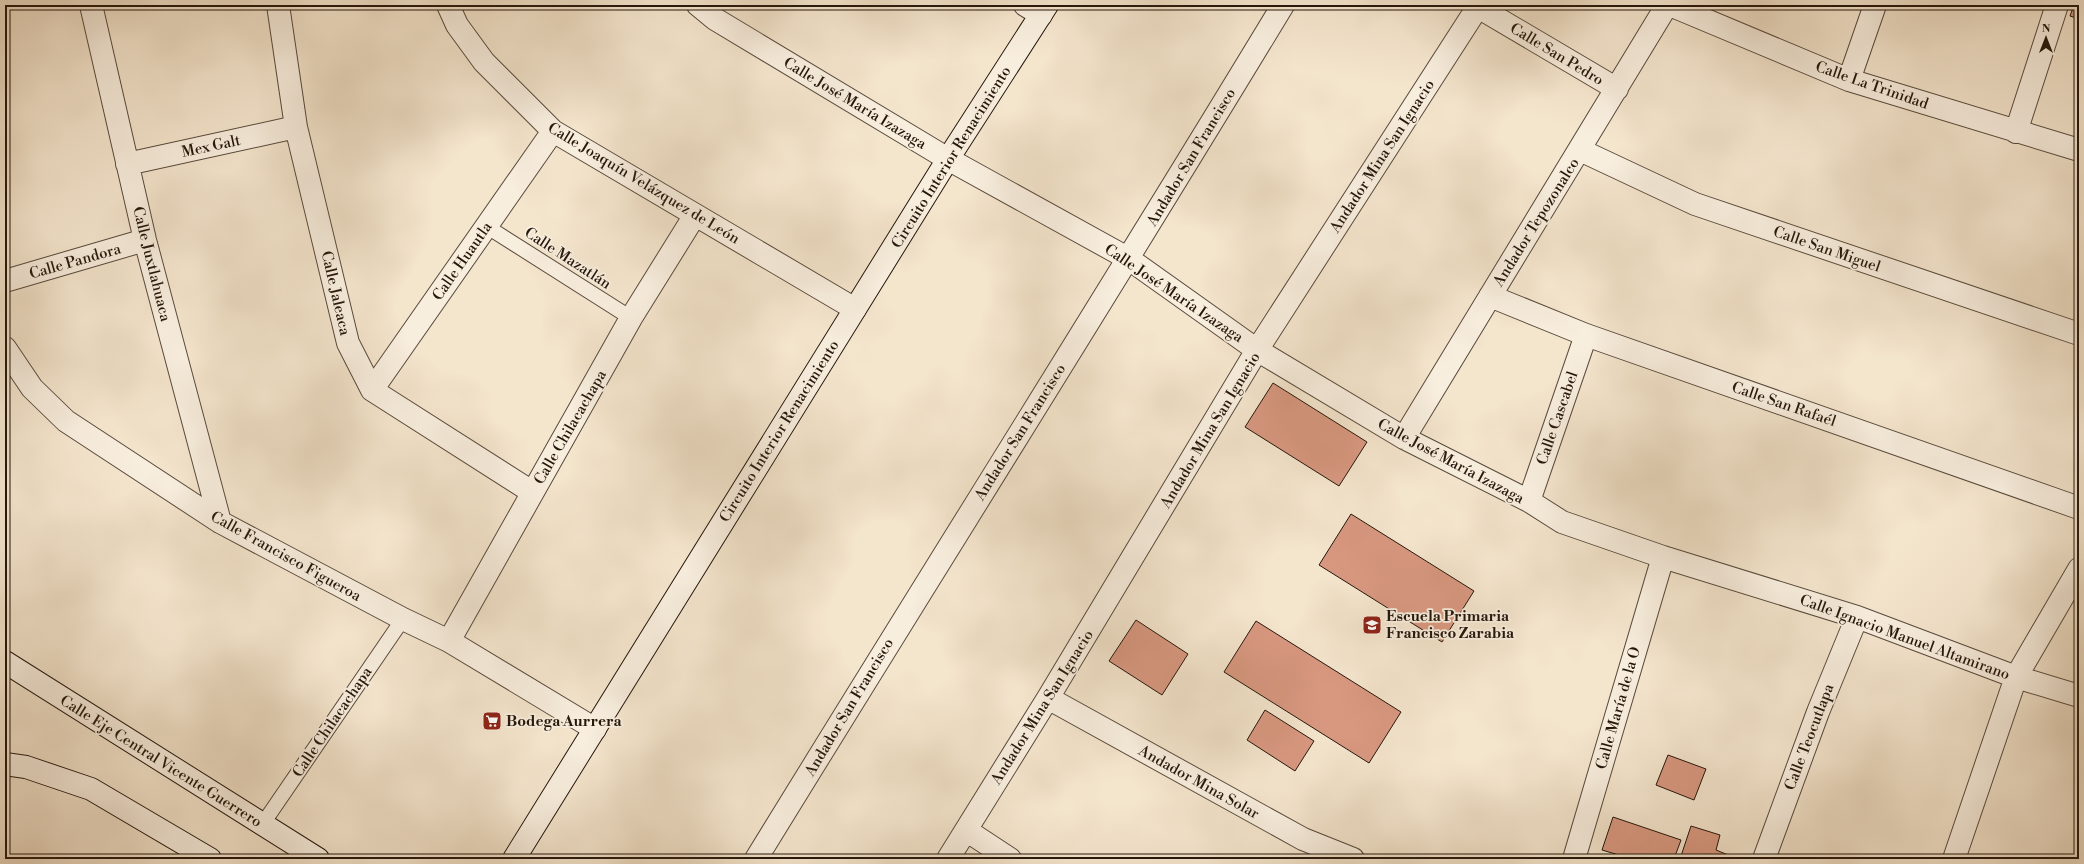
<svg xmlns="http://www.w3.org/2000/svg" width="2084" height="864" font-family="'Libre Bodoni',serif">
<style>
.building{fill:#d89880;stroke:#25170c}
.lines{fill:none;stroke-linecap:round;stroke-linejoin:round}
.lane-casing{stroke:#594a3c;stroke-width:16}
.street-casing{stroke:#594a3c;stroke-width:24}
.secondary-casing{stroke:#25170c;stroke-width:24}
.lane{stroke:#f8eede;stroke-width:14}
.street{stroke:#f8eede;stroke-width:22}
.secondary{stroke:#f8eede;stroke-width:22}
.labels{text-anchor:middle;stroke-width:3.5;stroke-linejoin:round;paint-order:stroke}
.street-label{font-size:15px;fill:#25170c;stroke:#f8eede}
.poi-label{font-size:15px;font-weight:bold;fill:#25170c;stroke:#f8eede;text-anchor:start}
</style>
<rect width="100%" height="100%" fill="#f4e5cd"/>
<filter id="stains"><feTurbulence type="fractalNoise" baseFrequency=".005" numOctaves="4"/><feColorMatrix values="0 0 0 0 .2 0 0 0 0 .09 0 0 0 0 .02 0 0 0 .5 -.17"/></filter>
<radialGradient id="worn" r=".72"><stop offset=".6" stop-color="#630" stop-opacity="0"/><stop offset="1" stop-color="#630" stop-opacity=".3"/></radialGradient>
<path class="building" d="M2074,5H2079V19L2070,16Z
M1273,383L1367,442L1339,486L1245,427Z
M1351,514L1474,591L1442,642L1319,565Z
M1136,620L1188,654L1162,695L1109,661Z
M1256,621L1401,712L1369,763L1224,672Z
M1265,710L1314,741L1295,771L1247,740Z
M1668,755L1706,769L1694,800L1656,785Z
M1613,817L1681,840L1674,859H1632L1602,850Z
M1691,826L1720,835L1716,850L1738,859H1680Z"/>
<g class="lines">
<defs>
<path id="lane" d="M486,226L631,318
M262,825L403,619"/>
<path id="street" d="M91,5L145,240L220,522
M278,5L296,127L348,343L372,390L532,492
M448,5L457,25L484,62L553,131L855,309
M698,5L715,19L948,159L1129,259L1257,350L1404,438L1529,501L1562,522L1663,557L1857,617L2016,677L2079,696
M1025,5L1041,15
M1670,5L1849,80L2079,150
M1478,7L1617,89
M1849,80L1875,5
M2016,132L2057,5
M1580,150L1695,204L2079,334
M127,164L296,127
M5,281L145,240
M1490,296L1586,335L2079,508
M5,348L32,388L66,421L220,522L403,619L449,641L595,729
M372,390L553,131
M1404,438L1667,5
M1529,501L1586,335
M449,641L631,318L695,215
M1048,698L1303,839L1353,859
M966,830L1010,859
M756,859C931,574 1110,291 1283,5
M948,859L1048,698L1257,350L1479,5
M1574,859L1663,557
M1764,859L1818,712L1857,617
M1954,859L2016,677L2079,569"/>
<path id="secondary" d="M5,662L318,859
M5,764L26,767L91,789L210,859
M514,859L948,159L1047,5"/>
</defs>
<use href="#lane" class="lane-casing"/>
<use href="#street" class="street-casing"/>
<use href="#secondary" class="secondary-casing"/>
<use href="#lane" class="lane"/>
<use href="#street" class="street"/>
<use href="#secondary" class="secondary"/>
</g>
<defs>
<symbol id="school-square" viewBox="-11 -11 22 22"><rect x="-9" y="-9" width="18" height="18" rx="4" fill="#8f2418" stroke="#f8eede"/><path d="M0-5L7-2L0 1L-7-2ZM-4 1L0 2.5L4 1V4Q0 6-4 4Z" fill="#fff"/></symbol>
<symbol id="supermarket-square" viewBox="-11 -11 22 22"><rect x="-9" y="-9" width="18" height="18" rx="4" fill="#8f2418" stroke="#f8eede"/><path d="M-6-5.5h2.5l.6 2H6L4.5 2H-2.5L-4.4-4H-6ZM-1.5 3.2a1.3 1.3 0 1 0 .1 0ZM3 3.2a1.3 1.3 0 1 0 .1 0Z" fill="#fff"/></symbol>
</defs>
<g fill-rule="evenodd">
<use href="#school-square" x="1361" y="614" width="22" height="22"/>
<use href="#supermarket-square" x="481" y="710" width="22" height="22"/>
</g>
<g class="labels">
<g class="street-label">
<text transform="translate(1557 54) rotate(31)" y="5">Calle San Pedro</text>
<text transform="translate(1872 85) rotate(19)" y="5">Calle La Trinidad</text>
<text transform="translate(855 103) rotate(31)" y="5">Calle José María Izazaga</text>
<text transform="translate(211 146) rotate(-12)" y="5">Mex Galt</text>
<text transform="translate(1382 156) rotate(-57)" y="5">Andador Mina San Ignacio</text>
<text transform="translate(951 157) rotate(-58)" y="5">Circuito Interior Renacimiento</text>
<text transform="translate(1191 157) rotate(-59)" y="5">Andador San Francisco</text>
<text transform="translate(644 183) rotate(31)" y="5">Calle Joaquín Velázquez de León</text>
<text transform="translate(1536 222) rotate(-58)" y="5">Andador Tepozonalco</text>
<text transform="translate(1827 249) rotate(19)" y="5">Calle San Miguel</text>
<text transform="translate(568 258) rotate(33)" y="5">Calle Mazatlán</text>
<text transform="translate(75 261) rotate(-16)" y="5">Calle Pandora</text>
<text transform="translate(462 261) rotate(-55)" y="5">Calle Huautla</text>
<text transform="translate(152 264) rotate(76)" y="5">Calle Juxtlahuaca</text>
<text transform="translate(336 293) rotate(77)" y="5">Calle Jaleaca</text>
<text transform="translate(1174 293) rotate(34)" y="5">Calle José María Izazaga</text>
<text transform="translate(1784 404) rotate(19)" y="5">Calle San Rafaél</text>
<text transform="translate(1557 418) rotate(-71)" y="5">Calle Cascabel</text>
<text transform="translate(570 427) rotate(-60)" y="5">Calle Chilacachapa</text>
<text transform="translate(1210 430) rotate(-59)" y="5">Andador Mina San Ignacio</text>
<text transform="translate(779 431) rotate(-58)" y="5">Circuito Interior Renacimiento</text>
<text transform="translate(1020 432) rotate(-58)" y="5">Andador San Francisco</text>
<text transform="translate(1451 461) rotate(28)" y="5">Calle José María Izazaga</text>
<text transform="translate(286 556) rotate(29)" y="5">Calle Francisco Figueroa</text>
<text transform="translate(1905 637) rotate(20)" y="5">Calle Ignacio Manuel Altamirano</text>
<text transform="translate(849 707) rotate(-59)" y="5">Andador San Francisco</text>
<text transform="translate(1042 707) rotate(-58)" y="5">Andador Mina San Ignacio</text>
<text transform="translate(1618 708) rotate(-74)" y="5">Calle María de la O</text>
<text transform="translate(332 722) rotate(-56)" y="5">Calle Chilacachapa</text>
<text transform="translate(1809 737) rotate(-69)" y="5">Calle Teocutlapa</text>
<text transform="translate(161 761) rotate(32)" y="5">Calle Eje Central Vicente Guerrero</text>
<text transform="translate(1199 782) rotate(29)" y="5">Andador Mina Solar</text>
</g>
<g class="poi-label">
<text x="1386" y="621">Escuela Primaria<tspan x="1386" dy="17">Francisco Zarabia</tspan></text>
<text x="506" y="726">Bodega Aurrera</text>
</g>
</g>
<rect width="2084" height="864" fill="none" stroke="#f4e5cd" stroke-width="20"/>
<rect x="6" y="6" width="2072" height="852" fill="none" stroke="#25170c" stroke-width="2"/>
<rect x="10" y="10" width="2064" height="844" fill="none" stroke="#25170c"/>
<g transform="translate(2046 38)" stroke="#f8eede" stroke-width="3" paint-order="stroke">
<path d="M0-3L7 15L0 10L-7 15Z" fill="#25170c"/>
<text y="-6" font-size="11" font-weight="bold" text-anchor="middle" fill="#25170c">N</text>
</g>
<rect width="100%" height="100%" filter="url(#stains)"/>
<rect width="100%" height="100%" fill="url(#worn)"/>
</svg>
